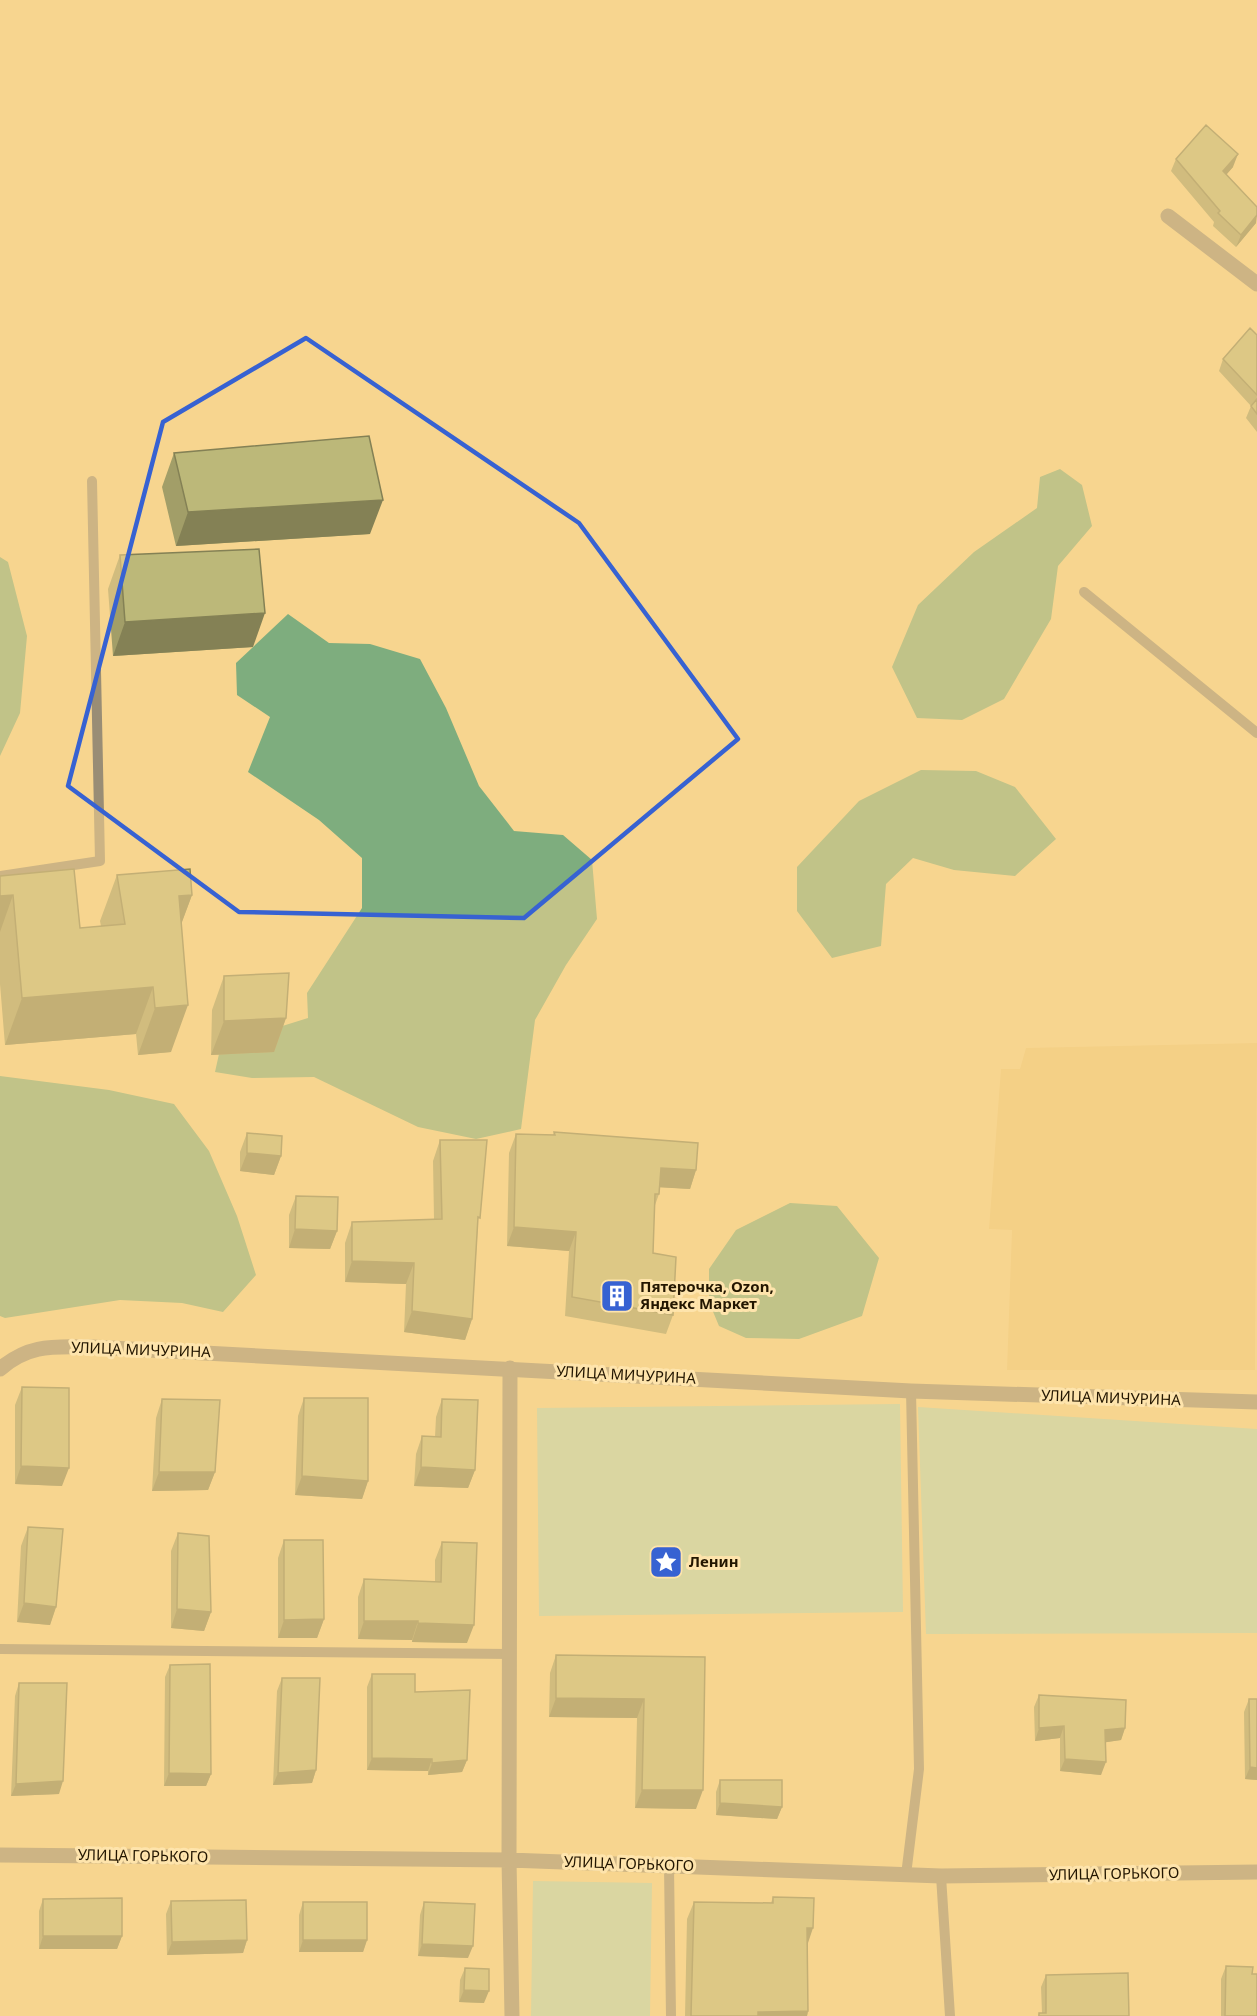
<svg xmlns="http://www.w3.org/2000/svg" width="1257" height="2016" font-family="'Noto Sans',sans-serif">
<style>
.built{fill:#efca7b}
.green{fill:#b5d7b5}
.forest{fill:#7ead7e}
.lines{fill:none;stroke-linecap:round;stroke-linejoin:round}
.service{stroke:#998d75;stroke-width:10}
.minor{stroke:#998d75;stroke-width:15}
.tertiary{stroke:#998d75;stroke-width:15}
.wall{fill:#a29e68}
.shaded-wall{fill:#848155}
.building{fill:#bcb879;stroke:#848155;stroke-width:1.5}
.marked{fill:none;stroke:#3762d2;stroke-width:4.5;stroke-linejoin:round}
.labels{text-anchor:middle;stroke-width:6;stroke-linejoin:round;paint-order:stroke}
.poi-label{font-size:15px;font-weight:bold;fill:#231600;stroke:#fee4ac;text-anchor:start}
.street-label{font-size:15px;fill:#231600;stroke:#fee4ac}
</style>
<rect width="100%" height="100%" fill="#f7d58f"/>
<path class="built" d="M1257,1043L1255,1370H1007L1012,1230L989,1229L1001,1069H1020L1026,1048Z"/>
<path class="green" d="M900,1404L903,1612L539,1616L537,1408Z
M918,1407L1257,1429V1633L926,1634Z
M533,1881L652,1883L650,2016H531Z"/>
<path class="forest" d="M1060,469L1082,485L1092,526L1058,566L1051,619L1004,699L962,720L917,718L892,667L918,605L974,552L1037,508L1040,477Z
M0,557L8,562L27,636L20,713L0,756Z
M288,614L329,643L370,644L420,659L446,708L479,786L514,831L563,835L592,860L597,919L566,965L535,1020L521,1129L476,1139L418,1127L314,1077L252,1078L215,1072L223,1036L260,1033L308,1018L307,993L362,908V858L319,820L248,772L270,717L237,695L236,663Z
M921,770L976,771L1015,787L1056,839L1015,876L954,870L913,858L886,884L881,946L832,958L797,911V867L859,801Z
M0,1076L109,1090L174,1104L209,1151L237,1216L256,1275L223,1312L182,1303L120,1300L5,1318L0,1316Z
M790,1203L837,1206L879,1258L862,1316L799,1339L746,1338L719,1326L709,1302V1269L736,1230Z"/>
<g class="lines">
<path class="service" d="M1084,592L1257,733
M0,876L100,861L92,481
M0,1649L510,1654
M669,1866L671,2016
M906,1875L919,1769L911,1391
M941,1876L950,2016"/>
<path class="minor" d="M1168,216L1257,284
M510,1368L509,1860L512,2016
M0,1855L509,1860L941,1876L1257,1872"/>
<path class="tertiary" d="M0,1369C30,1343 55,1347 92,1347L911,1391L1257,1402"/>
</g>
<path class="wall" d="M1176,159L1233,167L1226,175L1256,223L1236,247L1213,226L1214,222L1171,171Z
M1257,335V432L1246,418L1251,406L1219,371L1223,359Z
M174,453L370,534L176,546L162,487Z
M120,555L253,647L113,656L108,589Z
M117,875L192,895L181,924L171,1052L138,1055L136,1034L5,1045L0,984V876L80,928L101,926L100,921Z
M224,976L286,1018L274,1052L211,1055L212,1010Z
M554,1132L696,1170L690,1189L660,1187L659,1194L654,1208L653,1253L673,1315L666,1334L565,1316L569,1251L507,1246L509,1153L516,1134L553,1135Z
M247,1133L281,1156L274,1175L240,1171V1152Z
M440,1140L478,1223L472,1319L465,1340L404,1332L406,1284L345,1282V1243L352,1222L434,1219L433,1161Z
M296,1196L337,1231L330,1249L289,1248V1215Z
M22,1387L62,1486L15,1484V1405Z
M304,1398L368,1481L362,1499L295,1495L298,1416Z
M162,1399L215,1472L208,1490L152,1491L156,1418Z
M442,1399L475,1470L468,1488L414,1486L416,1454L422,1436L435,1437L436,1417Z
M28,1527L56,1607L50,1625L17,1622L21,1546Z
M178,1533L211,1612L204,1631L171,1628V1551Z
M284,1540L324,1619L317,1638H278V1558Z
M442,1542L467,1643L412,1642V1640L358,1639V1597L364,1579L435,1582V1560Z
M556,1655L705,1657L696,1809L635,1808L637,1718L549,1717L550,1673Z
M170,1665L211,1774L206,1786H164L165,1677Z
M372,1674L415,1692L467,1760L462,1772L428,1775V1771L367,1770V1687Z
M282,1678L316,1770L312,1783L273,1785L277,1691Z
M19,1683L59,1794L11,1796L15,1696Z
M1039,1695L1125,1728L1121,1740L1106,1742L1101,1775L1060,1771V1738L1035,1741L1034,1707Z
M1249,1699H1257V1780L1245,1779L1244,1712Z
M720,1780L782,1807L777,1819L716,1815V1792Z
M773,1897L808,1944V2011L807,2016H685L687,1919L694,1902L771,1903Z
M43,1899L122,1936L117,1949H39V1911Z
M171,1901L247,1940L243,1953L167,1955L166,1914Z
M303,1902L367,1940L363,1952H299V1915Z
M424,1902L468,1958L418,1956L420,1915Z
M1226,1966L1252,1974L1257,2016H1221V1979Z
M465,1968L484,2003L459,2002L460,1980Z
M1046,1975L1129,2016H1038L1039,2013H1042L1041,1987Z"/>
<path class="shaded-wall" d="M1238,154L1233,167L1218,184L1223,171Z
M1257,215L1256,223L1236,247L1241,235Z
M383,500L370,534L176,546L188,512Z
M265,613L253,647L113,656L125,622Z
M13,895L0,932V896Z
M192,895L175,941L179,896Z
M153,987L136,1034L5,1045L22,998Z
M188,1005L171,1052L138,1055L155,1008Z
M286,1018L274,1052L211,1055L224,1021Z
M247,1153L281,1156L274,1175L240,1171Z
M661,1168L696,1170L690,1189L654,1187Z
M514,1227L576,1232L569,1251L507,1246Z
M295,1229L337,1231L330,1249L289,1248Z
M352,1261L414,1263L406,1284L345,1282Z
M412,1311L472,1319L465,1340L404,1332Z
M21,1466L69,1468L62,1486L15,1484Z
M421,1467L475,1470L468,1488L414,1486Z
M159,1472H215L208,1490L152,1491Z
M302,1476L368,1481L362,1499L295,1495Z
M24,1603L56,1607L50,1625L17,1622Z
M177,1609L211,1612L204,1631L171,1628Z
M324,1619L317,1638H278L284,1620Z
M364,1621H418L412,1640L358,1639Z
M418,1623L474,1625L467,1643L412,1642Z
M556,1698L644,1699L637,1718L549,1717Z
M1064,1726L1060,1738L1035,1741L1039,1728Z
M1125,1728L1121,1740L1101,1743L1105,1730Z
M372,1758L432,1759L428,1771L367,1770Z
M1065,1759L1106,1762L1101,1775L1060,1771Z
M467,1760L462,1772L428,1775L432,1763Z
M1250,1767L1257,1768V1780L1245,1779Z
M316,1770L312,1783L273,1785L278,1773Z
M169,1773L211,1774L206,1786H164Z
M63,1781L59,1794L11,1796L16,1784Z
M642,1790H703L696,1809L635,1808Z
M720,1803L782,1807L777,1819L716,1815Z
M807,1928H813L807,1946Z
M43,1936H122L117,1949H39Z
M247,1940L243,1953L167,1955L172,1942Z
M303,1940H367L363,1952H299Z
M422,1944L473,1946L468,1958L418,1956Z
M464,1990L489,1991L484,2003L459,2002Z
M808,2011L807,2016H756L758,2012Z"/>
<path class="building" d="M1206,125L1238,154L1223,171L1257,207V215L1241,235L1218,213L1220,211L1176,159Z
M1250,328L1257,335V395L1223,359Z
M1257,399V414L1251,406Z
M369,436L383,500L188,512L174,453Z
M259,549L265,613L125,622L120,555Z
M74,869L80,928L125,924L117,875L190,869L192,895L179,896L188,1005L155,1008L153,987L22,998L13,895L0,896V876Z
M289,973L286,1018L224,1021V976Z
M554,1132L698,1143L696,1170L661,1168L659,1194H655L653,1253L676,1257L673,1315L572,1297L576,1232L514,1227L516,1134L555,1135Z
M247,1133L282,1136L281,1156L247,1153Z
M440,1140H487L480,1218L478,1217L472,1319L412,1311L414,1263L352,1261V1222L442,1219Z
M296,1196L338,1197L337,1231L295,1229Z
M22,1387L69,1388V1468L21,1466Z
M304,1398H368V1481L302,1476Z
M162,1399L220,1400L215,1472H159Z
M442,1399L478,1400L475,1470L421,1467L422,1436L441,1437Z
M28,1527L63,1529L56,1607L24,1603Z
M178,1533L209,1536L211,1612L177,1609Z
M284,1540H323L324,1619L284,1620Z
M442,1542L477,1543L474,1625L418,1623V1621H364V1579L441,1582Z
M556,1655L705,1657L703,1790H642L644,1699L556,1698Z
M210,1664L211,1774L169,1773L170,1665Z
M372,1674H415V1692L470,1690L467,1760L432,1763V1759L372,1758Z
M282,1678H320L316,1770L278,1773Z
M19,1683H67L63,1781L16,1784Z
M1039,1695L1126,1700L1125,1728L1105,1730L1106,1762L1065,1759L1064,1726L1039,1728Z
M1249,1699H1257V1768L1250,1767Z
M720,1780H782V1807L720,1803Z
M773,1897L814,1898L813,1928H807L808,2011L758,2012V2016H691L694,1902L773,1903Z
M122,1898V1936H43V1899Z
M246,1900L247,1940L172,1942L171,1901Z
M303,1902H367V1940H303Z
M424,1902L475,1904L473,1946L422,1944Z
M1226,1966L1253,1967L1252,1974H1257V2016H1225Z
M465,1968L489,1969V1991L464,1990Z
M1128,1973L1129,2016H1039V2013H1046V1975Z"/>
<path d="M0 0H1257V2016H0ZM306,338L579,523L738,739L524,918L239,912L68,786L163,422Z" fill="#f7d58f" fill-opacity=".55" fill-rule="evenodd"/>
<path class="marked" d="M306,338L579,523L738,739L524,918L239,912L68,786L163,422Z"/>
<defs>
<symbol id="building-square" viewBox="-11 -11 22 22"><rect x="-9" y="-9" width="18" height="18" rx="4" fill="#3762d2" stroke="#fee4ac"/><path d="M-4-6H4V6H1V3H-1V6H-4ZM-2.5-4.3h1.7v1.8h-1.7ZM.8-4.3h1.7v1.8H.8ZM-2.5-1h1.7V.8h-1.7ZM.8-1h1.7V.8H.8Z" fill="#fff"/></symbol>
<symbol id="sight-square" viewBox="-11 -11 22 22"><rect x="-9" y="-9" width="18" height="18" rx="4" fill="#3762d2" stroke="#fee4ac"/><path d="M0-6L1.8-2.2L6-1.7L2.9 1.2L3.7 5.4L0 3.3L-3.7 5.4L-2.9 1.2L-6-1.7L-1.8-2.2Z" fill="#fff"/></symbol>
</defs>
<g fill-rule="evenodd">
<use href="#building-square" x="598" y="1277" width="38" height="38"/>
<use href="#sight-square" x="647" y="1543" width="38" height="38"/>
</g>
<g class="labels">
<g class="poi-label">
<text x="640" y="1292">Пятерочка, Ozon,<tspan x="640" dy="17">Яндекс Маркет</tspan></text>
<text x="689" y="1567">Ленин</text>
</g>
<g class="street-label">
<text transform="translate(141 1350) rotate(2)" y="5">УЛИЦА МИЧУРИНА</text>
<text transform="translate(626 1375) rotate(3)" y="5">УЛИЦА МИЧУРИНА</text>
<text transform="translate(1111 1398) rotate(2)" y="5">УЛИЦА МИЧУРИНА</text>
<text transform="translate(143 1856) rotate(1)" y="5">УЛИЦА ГОРЬКОГО</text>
<text transform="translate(629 1864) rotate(2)" y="5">УЛИЦА ГОРЬКОГО</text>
<text transform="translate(1114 1874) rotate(-1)" y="5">УЛИЦА ГОРЬКОГО</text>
</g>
</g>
</svg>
